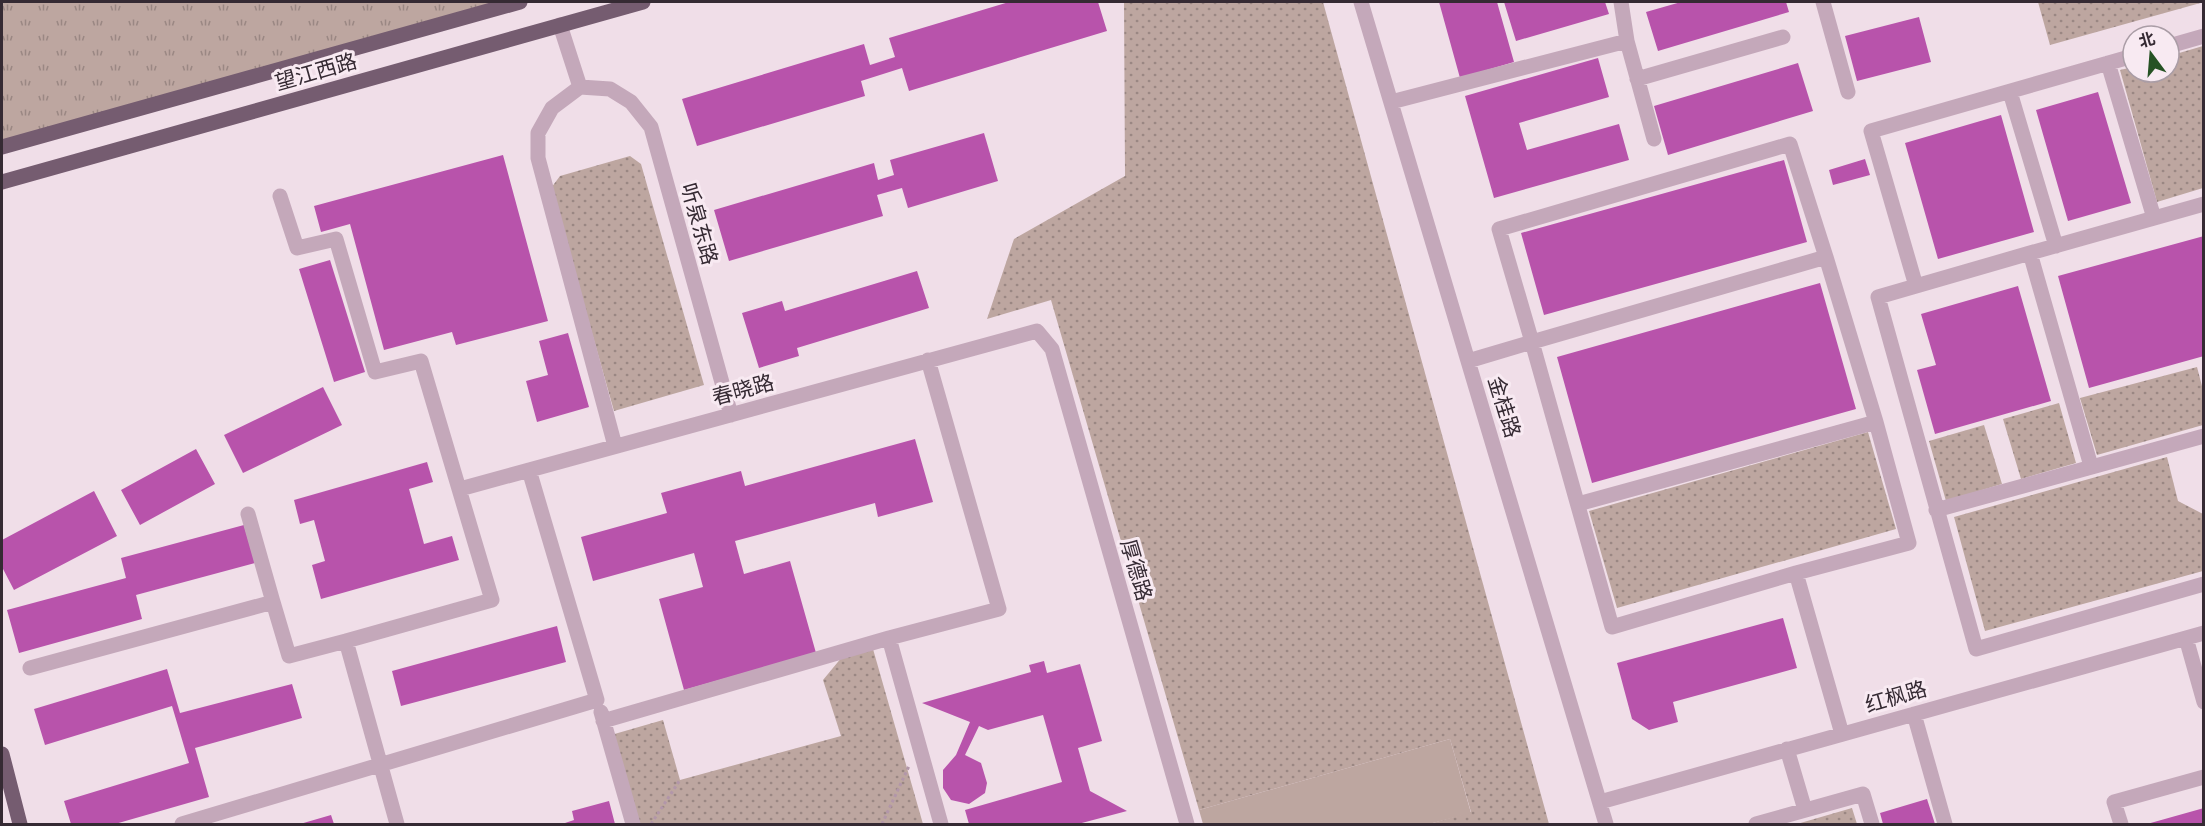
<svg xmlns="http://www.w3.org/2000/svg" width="2205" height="826" font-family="'Fira Sans Condensed','Noto Sans SC',sans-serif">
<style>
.grass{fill:url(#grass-dots)}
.park{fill:url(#park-tufts)}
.pitch{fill:#bda6a0}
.building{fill:#b853ab}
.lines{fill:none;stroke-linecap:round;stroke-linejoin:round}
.path{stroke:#b296a9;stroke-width:3;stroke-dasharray:3 3;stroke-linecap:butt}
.minor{stroke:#c4a8ba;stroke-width:15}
.major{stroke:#755c70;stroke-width:15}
.labels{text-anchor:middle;stroke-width:6;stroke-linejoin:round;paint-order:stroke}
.street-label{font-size:21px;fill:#352a33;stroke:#f8eaf2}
</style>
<defs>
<pattern id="grass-dots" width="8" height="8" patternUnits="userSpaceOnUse" patternTransform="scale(1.5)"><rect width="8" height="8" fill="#bda6a0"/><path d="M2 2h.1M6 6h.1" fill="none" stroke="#9a8783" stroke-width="1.8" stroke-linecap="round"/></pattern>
<pattern id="park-tufts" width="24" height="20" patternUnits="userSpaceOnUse" patternTransform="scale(1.5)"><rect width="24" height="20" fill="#bda6a0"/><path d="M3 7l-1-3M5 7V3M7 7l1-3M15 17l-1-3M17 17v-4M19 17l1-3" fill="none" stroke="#9a8783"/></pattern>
</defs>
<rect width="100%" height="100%" fill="#f0dee8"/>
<path class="grass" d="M1124,2H1323L1549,824H1429L1471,812L1450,739L1199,810L1051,300L987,319L1014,239L1125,176Z
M2038,2H2204L2050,45Z
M2203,46V188L2157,202L2120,70L2133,67V72H2169V56Z
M630,156L641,164L704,385L614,411L551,188L560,176Z
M2197,367L2203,390V425L2097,455L2080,398Z
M2059,403L2076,463L2021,479L2003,419Z
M1984,425L2002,484L1946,501L1929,441Z
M1868,432L1896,529L1617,608L1589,511Z
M2167,457L2178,501L2203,514V571L1985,631L1954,517Z
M873,649L923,824H637L611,735L663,720L680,780L841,736L823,680L842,657Z
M1852,808L1857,824H1797Z"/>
<path class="park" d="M2,2H520L2,147Z"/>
<path class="pitch" d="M1450,739L1471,813L1429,824H1203L1199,810Z"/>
<path class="building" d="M1009,2H1098L1107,31L909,91L902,68L861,81L865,96L697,146L682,99L864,44L870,65L895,57L889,38Z
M1439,2H1497L1514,62L1460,78Z
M1504,2H1605L1609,14L1516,41Z
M1681,2H1786L1789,12L1658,51L1646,12Z
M1919,17L1931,62L1857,81L1845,36Z
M1598,58L1609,97L1519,123L1527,150L1619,124L1629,160L1494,198L1465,96Z
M1798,63L1813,111L1668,155L1654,106Z
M2098,92L2131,203L2068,221L2036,110Z
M2001,115L2034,232L1938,259L1905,143Z
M984,133L998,181L908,208L902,188L877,195L883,216L729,261L714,210L874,163L878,180L894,175L890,160Z
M503,155L548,321L456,345L452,332L384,350L350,224L321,232L314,206Z
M1865,159L1870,175L1833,185L1829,170Z
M1784,160L1807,242L1544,315L1521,233Z
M2204,236V356L2089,388L2058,276Z
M330,260L365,372L334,382L299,269Z
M917,271L929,308L797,348L799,356L759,368L742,313L782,301L785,311Z
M1820,283L1856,409L1592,483L1557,357Z
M2018,286L2051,401L1935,434L1917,370L1936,365L1921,314Z
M568,333L589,407L537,422L526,381L548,375L539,341Z
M323,387L342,425L243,473L224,435Z
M915,439L933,502L878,517L875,503L735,541L744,574L790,561L816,653L684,690L659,599L703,587L694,553L593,581L581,537L667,513L661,493L741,471L745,486Z
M196,449L215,484L140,525L121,490Z
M427,462L433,482L409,489L424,544L452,536L459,560L321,599L312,565L325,561L314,520L300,524L294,500Z
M94,491L117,536L14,590L2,567V540Z
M244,525L255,563L136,595L142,619L19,653L7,610L126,578L121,558Z
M1783,618L1797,668L1673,702L1678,722L1649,730L1632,719L1617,663Z
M557,626L566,662L401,706L392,671Z
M1044,661L1047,673L1080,664L1102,741L1078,748L1090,791L1127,811L1078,824H969L965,810L1062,782L1043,715L988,730L979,726L965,755L981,763L987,783L985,793L969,804L951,800L943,788V770L956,755L970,722L922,703L1031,672L1029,665Z
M167,669L180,713L292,684L302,718L195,748L209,797L115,824H71L64,801L189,763L172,706L45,745L34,709Z
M1927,799L1935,824H1883L1880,813Z
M609,801L615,824H562L574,820L572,811Z
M2204,808V824H2147Z
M331,815L334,824H300Z"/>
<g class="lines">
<path class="path" d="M651,824L680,780
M882,824L909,766"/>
<path class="minor" d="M1361,2L1606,824
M1823,2L1848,92
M560,25L580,87
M1627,41L1654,139
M2169,46L2204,36
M2133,56L1871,131L1916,286L1878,297L1976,649L2204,584
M2108,63L2154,218
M1637,79L1783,37
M580,87L552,108L538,133V158L615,446
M580,87L610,89L631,102L651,127L731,415
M2010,92L2056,246
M1391,102L1627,41L1621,2
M280,196L297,248L336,239L375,372L421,361L492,600L346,641L397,824
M1916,286L2030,253
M1468,361L1532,342L1612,627L1796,573L1842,734
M2091,466L2030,253L2204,204
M460,489L1037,331L1052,349L1187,824
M1578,504L1876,422L1826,257L1532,342L1499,229L1790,144L1826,257
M1936,510L2204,436
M248,514L273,602
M1796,573L1909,543L1876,422
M889,638L941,824
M2186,638L2204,702
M30,668L273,602L289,656L346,641
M601,712L633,824
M1914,714L1945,824
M603,721L889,638L999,609L928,360
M1787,749L1805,810
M1600,802L2204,633
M182,824L597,700L529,470
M1756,824L1863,794L1872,824
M2121,824L2114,802L2204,777"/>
<path class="major" d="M2,147L520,2
M2,182L643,2
M2,754L20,824"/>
</g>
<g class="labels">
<g class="street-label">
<text transform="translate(316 72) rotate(-16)" y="7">望江西路</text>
<text transform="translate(699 224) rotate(74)" y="7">听泉东路</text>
<text transform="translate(743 390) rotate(-15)" y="7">春晓路</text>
<text transform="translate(1504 407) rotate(73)" y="7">金桂路</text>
<text transform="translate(1136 570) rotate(74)" y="7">厚德路</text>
<text transform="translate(1896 697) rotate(-16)" y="7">红枫路</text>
</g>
</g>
<rect width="2205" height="826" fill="none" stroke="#352a33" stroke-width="6"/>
<g transform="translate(2151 54) rotate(344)"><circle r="28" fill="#f8eaf2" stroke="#aa9da6" stroke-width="1.5"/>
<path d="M0-4.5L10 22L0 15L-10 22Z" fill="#265224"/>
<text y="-9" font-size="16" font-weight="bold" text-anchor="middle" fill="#352a33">北</text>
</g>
</svg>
